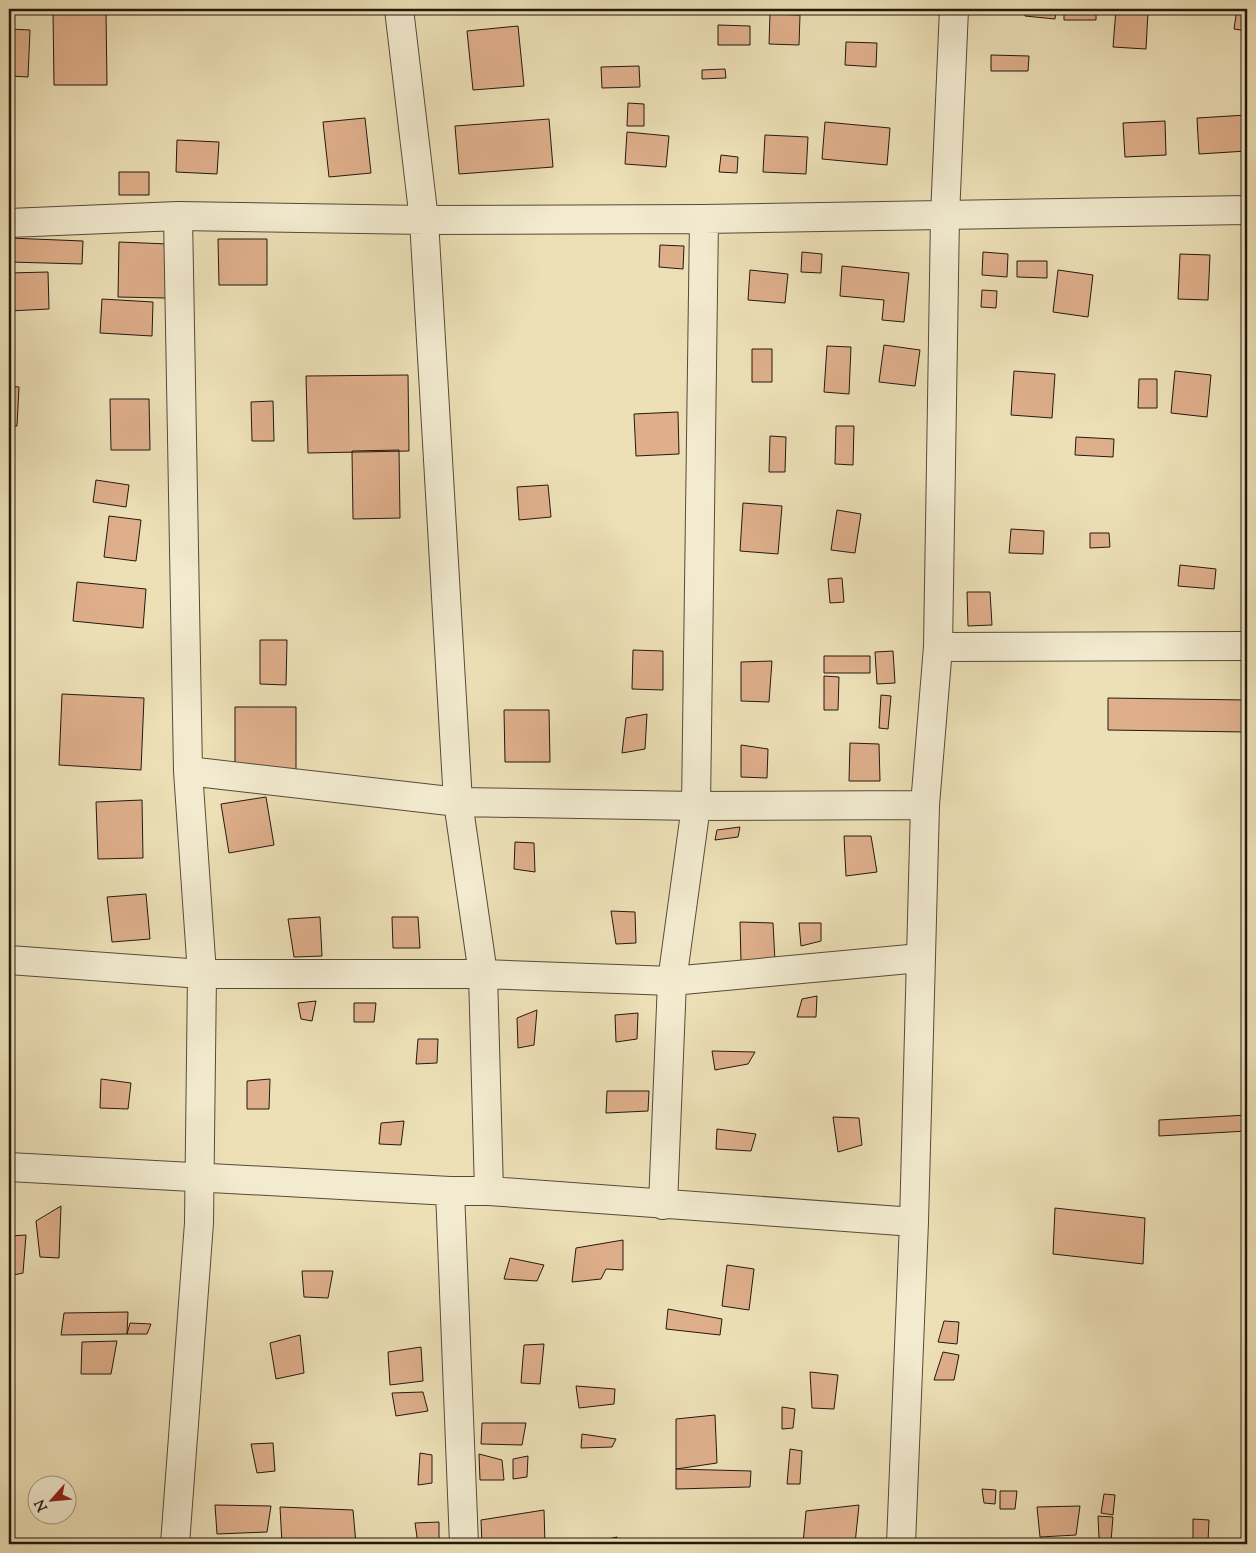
<svg xmlns="http://www.w3.org/2000/svg" width="1256" height="1553" font-family="'Sorts Mill Goudy',serif">
<style>
.building{fill:#dfaf8c;stroke:#23190e}
.lines{fill:none;stroke-linecap:round;stroke-linejoin:round}
.minor-casing{stroke:#564b38;stroke-width:30}
.minor{stroke:#f3ebd0;stroke-width:28}
</style>
<rect width="100%" height="100%" fill="#ede0b7"/>
<filter id="stains"><feTurbulence type="fractalNoise" baseFrequency=".004" numOctaves="4"/><feColorMatrix values="0 0 0 0 .2 0 0 0 0 .09 0 0 0 0 .02 0 0 0 .5 -.17"/></filter>
<radialGradient id="worn" r=".72"><stop offset=".6" stop-color="#630" stop-opacity="0"/><stop offset="1" stop-color="#630" stop-opacity=".3"/></radialGradient>
<path class="building" d="M1026,9H1056L1055,19L1025,16Z
M1064,9H1096V20H1064Z
M1116,9L1148,12L1146,49L1113,47Z
M1237,9L1247,11V31L1234,29Z
M53,12H106L107,85H54Z
M770,14L800,15L799,45L769,44Z
M718,25L750,26V45H718Z
M518,26L524,86L473,90L467,31Z
M9,29L30,30L28,77L9,76Z
M846,42L877,43L876,67L845,65Z
M991,55L1029,56L1028,71H991Z
M639,66L640,87L602,88L601,67Z
M725,69L726,78L702,79V70Z
M628,103L644,104V126H627Z
M1247,115V151L1199,154L1197,118Z
M365,118L371,173L329,177L323,122Z
M549,119L553,167L459,174L455,126Z
M1165,121L1166,155L1125,157L1123,123Z
M825,122L890,128L887,165L822,159Z
M627,132L669,136L666,167L625,164Z
M765,135L808,137L806,174L763,172Z
M177,140L219,142L217,174L176,172Z
M721,155L738,157L737,173L719,172Z
M119,172H149V195H119Z
M9,238L83,241L82,264L9,262Z
M218,239H267V285H219Z
M119,242L168,244L166,298L118,297Z
M660,245L684,246L683,269L659,267Z
M802,252L822,254L821,273L801,272Z
M983,252L1008,254L1007,277L982,275Z
M1180,254L1210,255L1208,300L1178,299Z
M1017,261H1047V278L1017,277Z
M842,266L909,273L904,322L882,320L884,300L840,296Z
M750,270L788,274L785,303L748,300Z
M1058,270L1093,275L1088,317L1053,312Z
M48,272L49,309L9,311V273Z
M982,290L997,291L996,308L981,307Z
M102,299L153,302L152,336L100,333Z
M884,345L920,350L915,386L879,382Z
M827,346L851,347L849,394L824,392Z
M752,349H772V382H752Z
M1014,371L1055,374L1052,418L1011,415Z
M1175,371L1211,375L1207,417L1171,413Z
M408,375L409,451L308,453L306,376Z
M1139,379H1157V408H1138Z
M9,386L19,387L17,426H9Z
M110,399H149L150,450H111Z
M273,401L274,441H252L251,402Z
M678,412L679,454L636,456L634,414Z
M836,426H854L853,465L835,464Z
M770,436L786,437L785,472H769Z
M1076,437L1114,439L1113,457L1075,455Z
M399,450L400,518L353,519L352,451Z
M96,480L129,485L126,507L93,502Z
M548,485L551,517L519,520L517,487Z
M743,503L782,506L778,554L740,551Z
M837,510L861,514L855,553L831,550Z
M109,516L141,520L136,561L104,557Z
M1011,529L1044,531L1043,554L1009,553Z
M1090,533H1109L1110,547L1090,548Z
M1180,565L1216,569L1214,589L1178,586Z
M842,578L844,602L830,603L828,579Z
M77,582L146,589L143,628L73,621Z
M967,592H990L992,625L968,626Z
M260,640H287L286,685L260,684Z
M633,650L663,651V690L632,689Z
M893,651L895,683L877,684L875,652Z
M824,656H870V673H824Z
M772,661L769,702L741,701V662Z
M824,676L839,677L838,710H824Z
M62,694L144,698L141,770L59,765Z
M881,695L891,696L888,729L879,728Z
M1108,698L1247,700V732L1108,730Z
M235,707H296V770H235Z
M504,710H549L550,762H505Z
M647,714L645,749L622,753L626,718Z
M850,743L879,744L880,781H849Z
M741,745L768,749L767,778L741,777Z
M266,797L274,845L229,853L221,804Z
M142,800L143,858L98,859L96,802Z
M740,827L738,837L715,840L717,830Z
M844,836H871L877,872L846,876Z
M515,842L534,843L535,872L514,869Z
M146,894L150,939L112,942L107,897Z
M611,911L635,912L636,943L616,944Z
M320,917L322,956L294,957L288,919Z
M392,917H418L420,948H393Z
M740,922L773,923L775,962H741Z
M799,923H821V941L801,946Z
M817,996L816,1017H797L802,999Z
M316,1001L312,1021L301,1019L298,1003Z
M354,1003H376L374,1022H354Z
M537,1010L534,1045L518,1048L517,1018Z
M638,1013L637,1039L616,1042L615,1015Z
M418,1039H438L437,1063L416,1064Z
M712,1051L755,1052L748,1064L715,1070Z
M101,1079L131,1083L128,1109L100,1108Z
M270,1079L269,1109H247V1081Z
M607,1091H649L648,1111L606,1113Z
M1247,1115V1131L1159,1136V1120Z
M833,1117L859,1118L862,1145L838,1152Z
M404,1121L401,1145L379,1144L381,1123Z
M717,1129L756,1134L751,1151L716,1149Z
M61,1206L59,1258L40,1257L36,1221Z
M1055,1208L1145,1218L1143,1264L1053,1254Z
M26,1235L23,1273L9,1276V1236Z
M623,1240V1270L606,1269L601,1279L572,1282L576,1248Z
M510,1258L544,1265L537,1281L504,1279Z
M727,1265L754,1269L749,1310L722,1306Z
M302,1271H333L328,1298L304,1297Z
M668,1309L722,1319L720,1335L666,1329Z
M128,1312L127,1334L61,1335L64,1313Z
M944,1321L959,1322L957,1344L938,1342Z
M130,1323L151,1324L147,1334H127Z
M300,1335L304,1373L276,1379L270,1343Z
M117,1341L111,1374H81L82,1342Z
M544,1344L540,1384L521,1383L524,1345Z
M421,1347L423,1381L390,1385L388,1352Z
M943,1352L959,1355L954,1380H934Z
M810,1372L838,1375L834,1409L812,1408Z
M576,1386L615,1389L614,1404L579,1408Z
M423,1392L428,1411L396,1416L392,1393Z
M782,1407L795,1409L793,1428L782,1429Z
M715,1415L717,1463L676,1469V1419Z
M482,1423H526L522,1445L481,1444Z
M582,1434L616,1439L612,1447L581,1448Z
M273,1443L275,1471L257,1473L251,1444Z
M790,1449L802,1451L800,1484H787Z
M420,1453L432,1455V1483L418,1485Z
M479,1454L502,1460L504,1480H480Z
M528,1456L527,1477L513,1479V1459Z
M676,1469L751,1471L750,1487L676,1489Z
M982,1489L996,1490L995,1504L984,1503Z
M1000,1491H1017L1015,1509H1000Z
M1104,1494L1115,1495L1113,1515L1101,1513Z
M215,1505L271,1506L267,1532L217,1534Z
M859,1505L855,1544H803L806,1511Z
M1080,1506L1076,1535L1040,1537L1037,1507Z
M280,1507L353,1510L356,1544H282Z
M544,1510L545,1544H482L481,1520Z
M1098,1516L1113,1517L1111,1541L1099,1538Z
M1193,1519L1209,1520L1208,1542H1193Z
M439,1522V1544H418L415,1523Z
M617,1537L618,1544H585Z"/>
<g class="lines">
<defs>
<path id="minor" d="M399,9L424,220L458,802L483,974L489,1191
M9,223L178,216L424,220L704,219L1247,210
M938,647L1247,646
M188,771L458,802L696,806L925,805
M9,960L202,974H483L672,981L920,958
M9,1167L450,1191H489L914,1222
M450,1191L464,1544
M663,1205L672,981L696,806L704,219
M175,1544L199,1223L202,974L188,771L178,216
M901,1544L914,1222L925,805L938,647L945,216L954,9"/>
</defs>
<use href="#minor" class="minor-casing"/>
<use href="#minor" class="minor"/>
</g>
<rect width="1256" height="1553" fill="none" stroke="#ede0b7" stroke-width="30"/>
<rect x="10" y="10" width="1236" height="1533" fill="none" stroke="#23190e" stroke-width="2.5"/>
<rect x="15" y="15" width="1226" height="1523" fill="none" stroke="#23190e"/>
<g transform="translate(52 1500) rotate(243)"><circle r="24" fill="#f3ebd0" stroke="#a09782"/>
<path d="M0-4L9 19L0 12L-9 19Z" fill="#8f2418"/>
<text y="-8" font-size="14" font-weight="bold" text-anchor="middle" fill="#23190e">N</text>
</g>
<rect width="100%" height="100%" filter="url(#stains)"/>
<rect width="100%" height="100%" fill="url(#worn)"/>
</svg>
